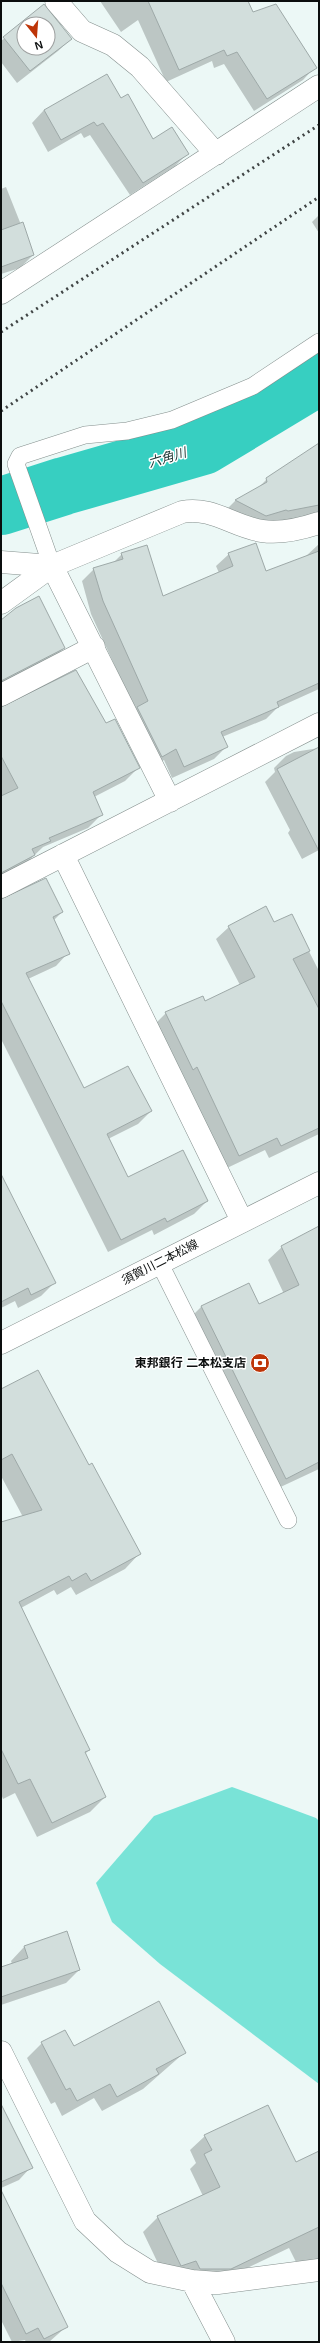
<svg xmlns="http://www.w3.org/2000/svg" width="320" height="2343" font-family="Arial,'Noto Sans JP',sans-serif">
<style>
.green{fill:#79e3d7}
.shadow{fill:#0003;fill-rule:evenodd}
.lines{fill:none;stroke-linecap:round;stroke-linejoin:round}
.river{stroke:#37cfc1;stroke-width:58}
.building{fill:#d2dedc;stroke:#9ea9a8;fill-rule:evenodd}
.lane-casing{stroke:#848f8d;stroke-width:18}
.street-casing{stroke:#848f8d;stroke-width:23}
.secondary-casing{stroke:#848f8d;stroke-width:23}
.lane{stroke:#fff;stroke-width:17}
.street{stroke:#fff;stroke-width:22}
.secondary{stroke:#fff;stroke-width:22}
.rail{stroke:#404545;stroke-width:3;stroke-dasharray:2 4;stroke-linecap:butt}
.labels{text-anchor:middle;stroke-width:3;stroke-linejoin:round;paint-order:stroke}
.street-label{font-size:12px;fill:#0b0e0e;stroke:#fff}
.poi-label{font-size:12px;font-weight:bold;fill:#0b0e0e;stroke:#fff;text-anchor:end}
.water-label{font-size:13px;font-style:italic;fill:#223b38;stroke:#fff}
</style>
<rect width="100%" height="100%" fill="#ecf8f6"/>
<path class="green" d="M232,1787L316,1818L319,1821V2084L160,1964L112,1922L96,1883L154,1816Z"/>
<path class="shadow" d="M100,1H247L252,13L315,67L303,80L254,111L224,64L214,68L212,61L166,82L138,20L121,32Z
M44,6L71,39L58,51L17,83L1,62V41ZM24,24H48V48H24Z
M120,100L152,141L188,153L175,166L130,195L90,135L84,138L81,133L48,152L32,123L44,110Z
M6,187L33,255L20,268L1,274V189Z
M319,215V233L312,222Z
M319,444V518L273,526L221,515L235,501L257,489L267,479Z
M319,544V689L277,708L266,719L222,737L226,747L214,759L172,778L164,760L149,768L135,710L91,614L82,581L94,569L112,564L122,554L162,597L219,573L216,566L229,554L266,572L305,557Z
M39,597L64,648L51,661L1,686V620Z
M1,708L105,725L138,768L125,781L94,797L101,815L88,828L43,847L21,868L1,879Z
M319,748V850L302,859L288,833L290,830L265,782L275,772L274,768L286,756L294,752Z
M1,899L62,912L53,921L68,953L56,966L28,979L83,1090L151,1111L138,1124L108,1139L128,1179L207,1201L194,1214L154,1235L152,1230L108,1252L1,1039Z
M291,916L319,971V1134L269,1158L265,1150L227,1168L185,1079L180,1081L154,1025L166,1013L205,1003L240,985L216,939L229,927L274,923Z
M1,1176L54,1283L41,1296L18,1308L15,1301L1,1308Z
M319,1227V1469L272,1491L188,1320L201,1307L248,1284L259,1306L284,1294L268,1260L282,1247Z
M1,1392L88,1466L139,1554L125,1569L76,1595L71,1587L57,1595L54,1590L21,1608L89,1750L85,1754L105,1797L90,1812L37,1837L15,1793L3,1799L1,1794V1523L23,1517L1,1476Z
M66,1933L79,1970L66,1983L1,2005V1968L12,1964L11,1961L24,1947Z
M42,2043L74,2048L184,2053L143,2089L102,2111L94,2098L62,2116L55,2102L51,2104L27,2058Z
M205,2136L296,2164L319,2152V2263L301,2272L289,2248L216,2283L166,2280L143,2232L158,2217L203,2196L190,2169L196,2163L190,2150Z
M1,2144L31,2167L19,2180L1,2188Z
M1,2215L66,2327L49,2342H26L25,2340L12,2342L1,2320Z"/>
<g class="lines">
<path class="river" d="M1,506L64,486L203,446L319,376"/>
</g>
<path class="building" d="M148,1H248L253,12L276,4L317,68L267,99L237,52L227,56L224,50L179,70Z
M44,4L72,39L30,71L3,37ZM24,24H48V48H24Z
M107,74L121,98L128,94L153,139L172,127L189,154L143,183L103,123L97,126L94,122L61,140L44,110Z
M23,222L34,255L1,267V230Z
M319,443V505L288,511L286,510L266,516L235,500L267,482L266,478Z
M256,543L266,571L319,551V683L277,702L279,707L221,732L228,747L184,767L176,749L162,757L137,707L148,701L103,601L93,568L123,559L121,553L147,545L163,596L233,566L228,553Z
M39,596L65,648L1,681V620L16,608Z
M76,670L106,723L115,719L140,768L93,792L103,815L49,838L51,841L32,849L35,855L1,873V796L18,788L1,756V707Z
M319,747V851L277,769Z
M46,878L63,912L53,917L70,954L26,973L84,1088L128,1066L152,1111L107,1134L128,1177L183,1150L208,1201L167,1222L165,1218L121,1240L1,1001V899Z
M266,906L274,922L292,914L310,951L293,959L319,1009V1128L281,1146L277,1138L239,1156L197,1067L193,1070L165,1012L203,996L205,1001L255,977L228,926Z
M1,1174L56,1283L31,1295L28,1288L1,1302Z
M319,1226V1462L286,1479L201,1306L249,1283L259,1304L299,1285L281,1246Z
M38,1370L89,1465L92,1463L141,1554L91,1581L86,1573L72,1581L69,1576L19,1602L90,1750L85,1752L106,1797L52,1823L30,1779L18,1784L1,1749V1522L42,1510L12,1454L1,1460V1389Z
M67,1931L80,1970L1,1997V1967L28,1958L24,1946Z
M159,2001L186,2053L156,2069L159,2074L117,2097L110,2084L77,2101L70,2088L66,2090L41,2042L65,2030L74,2046Z
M1,2104L33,2168L1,2182Z
M268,2105L296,2162L319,2151V2227L231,2269H200L196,2261L181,2266L157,2216L220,2187L204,2154L212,2150L204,2135Z
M1,2190L68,2327L44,2339L38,2328L26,2334L1,2283Z"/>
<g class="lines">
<defs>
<path id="lane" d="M52,566L16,464L20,456L85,435L127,431L172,420L253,386L319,342
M159,1262L288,1520"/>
<path id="street" d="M56,1L82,31L113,45L140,67L216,154
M1,293L319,86
M1,562L52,566L170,801
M1,603L52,566L182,512C212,506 234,527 262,531C281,534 301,529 319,523
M1,695L94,647
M63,855L242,1221
M1,887L319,724
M1,2052L85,2221L118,2252L150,2272L192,2281L218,2283L319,2270
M192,2281L224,2342"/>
<path id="secondary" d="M1,1343L319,1183"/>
</defs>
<use href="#lane" class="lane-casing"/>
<use href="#street" class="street-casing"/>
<use href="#secondary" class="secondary-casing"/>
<use href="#lane" class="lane"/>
<use href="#street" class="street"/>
<use href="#secondary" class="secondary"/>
<path class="rail" d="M1,332L319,125
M1,411L319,197"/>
</g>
<defs>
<symbol id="bank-disc" viewBox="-11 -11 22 22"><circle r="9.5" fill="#be3508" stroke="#fff"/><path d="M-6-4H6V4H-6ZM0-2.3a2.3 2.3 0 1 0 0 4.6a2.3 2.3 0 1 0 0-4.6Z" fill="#fff"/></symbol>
</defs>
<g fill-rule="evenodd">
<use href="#bank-disc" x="249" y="1352" width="22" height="22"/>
</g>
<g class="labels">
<g class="street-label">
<text transform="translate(160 1262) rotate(-27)" y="4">須賀川二本松線</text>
</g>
<g class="poi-label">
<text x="246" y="1367">東邦銀行 二本松支店</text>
</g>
<g class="water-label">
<text transform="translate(167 457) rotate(-17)" y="5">六角川</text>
</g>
</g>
<rect width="320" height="2343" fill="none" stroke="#0b0e0e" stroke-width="4"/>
<g transform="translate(36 36) rotate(163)"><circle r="19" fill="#ffffff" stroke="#9d9f9f"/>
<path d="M0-3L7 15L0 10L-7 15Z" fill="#be3508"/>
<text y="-6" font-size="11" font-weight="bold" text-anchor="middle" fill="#0b0e0e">N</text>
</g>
</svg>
